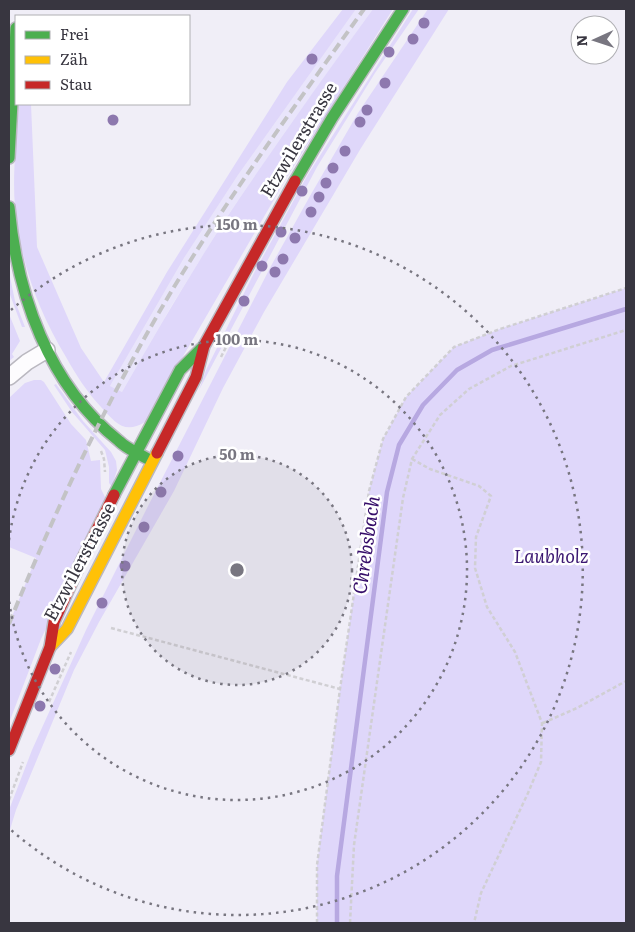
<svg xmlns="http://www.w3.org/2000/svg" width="635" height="932" font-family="Literata,serif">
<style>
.built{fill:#e9e5fb}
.green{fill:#dfd7fa}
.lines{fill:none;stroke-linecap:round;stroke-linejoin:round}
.stream{stroke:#b7a8e1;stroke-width:4.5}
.street-casing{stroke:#bab8c0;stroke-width:18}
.fast-casing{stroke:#bab8c0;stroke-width:14}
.slow-casing{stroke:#bab8c0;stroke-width:14}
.jam-casing{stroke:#bab8c0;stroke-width:14}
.path{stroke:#d0cfd3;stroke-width:2.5;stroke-dasharray:4 2.5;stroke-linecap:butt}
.street{stroke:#fdfcfe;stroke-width:15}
.fast{stroke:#4caf50;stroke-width:11}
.slow{stroke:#ffc107;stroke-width:11}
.jam{stroke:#c62828;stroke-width:11}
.rail{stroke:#c3c3c5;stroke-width:4;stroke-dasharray:10 5;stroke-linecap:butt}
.tree{fill:#8d78ae}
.ring{fill:none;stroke:#787680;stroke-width:2.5;stroke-dasharray:2.5 5}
.labels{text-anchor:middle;stroke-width:5;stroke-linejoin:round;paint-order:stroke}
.street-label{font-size:18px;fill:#383640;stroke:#fff}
.park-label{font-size:18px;font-style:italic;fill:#3c1872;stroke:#fff}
.water-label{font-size:19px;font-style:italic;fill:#350d69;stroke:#fff}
.centre{fill:#787680;stroke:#fff;stroke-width:2.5}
.ring-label{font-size:15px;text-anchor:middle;font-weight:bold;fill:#787680;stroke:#fff;stroke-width:5;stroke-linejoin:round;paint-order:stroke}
</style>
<rect width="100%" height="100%" fill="#f0eef7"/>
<path class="built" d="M356,9H373L285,132L224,221L172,305L122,392L110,386L184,258L238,175Z"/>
<path class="green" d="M343,9H356L238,175L184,258L110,386L122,392C155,334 189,276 225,220C273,148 323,78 373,9H393L287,177L145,422C124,435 115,422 101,407C87,392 76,375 66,357C38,311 20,261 15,207C12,173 17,138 19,104H31L37,247L81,348L104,382L167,272L287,82Z
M413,9H419L375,73L317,167L199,390L206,370L254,273L307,176Z
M428,9H449L361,148L264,312L223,388L174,491L99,622L74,670L16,810L9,833V810L32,750L86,630L146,510L271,266L310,196L358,113Z
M9,272L15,301L25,327H22L9,292Z
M626,288V923H317V865L340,689L369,491L383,439L406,397L454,347L500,329Z
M9,314L20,341L12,354L14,357L9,361Z
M34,380H41L44,382L71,424L86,440L91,461L100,460L101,489L107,501L41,639L9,723V624L36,558L9,547V398L25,383Z
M56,384L83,421L111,452L116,461L117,470L112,487L109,483V467L105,450L72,412L54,385Z"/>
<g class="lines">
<path class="stream" d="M337,923V876L387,492L399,445L423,405L457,370L492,350L626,309"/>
<defs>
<path id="street" d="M9,377L27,362L47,350"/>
<path id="fast" d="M9,158L16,28
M295,181L332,118L403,9
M9,207C17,294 48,385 119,441C127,449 138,453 148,459
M114,495L180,370L202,348"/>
<path id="slow" d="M50,647L67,629L157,453"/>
<path id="jam" d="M157,453L196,377L204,346L295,181
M9,750L50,647L54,622L80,564L114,495"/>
</defs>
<use href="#street" class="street-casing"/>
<use href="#fast" class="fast-casing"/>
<use href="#slow" class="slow-casing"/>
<use href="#jam" class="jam-casing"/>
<path class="path" d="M221,357L232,335
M101,451L104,459L105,472
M412,459L430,469L479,486L491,496L476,537L475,568L487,607L515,652L542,723L541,762L528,793L481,893L474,923
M111,628L340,689
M49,702L71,652
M543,723L577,708L626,681
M9,800L23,762
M317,923V865L340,689L369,491L383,439L406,397L454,347L500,329L626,288
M350,923L354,845L403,498L412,459L440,415L469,389L511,366L626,330"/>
<use href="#street" class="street"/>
<use href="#fast" class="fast"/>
<use href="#slow" class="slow"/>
<use href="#jam" class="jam"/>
<path class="rail" d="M9,624C55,510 108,398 171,292C230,194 298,102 364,9"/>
</g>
<g class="tree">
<circle cx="424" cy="23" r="5.5"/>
<circle cx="413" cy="39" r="5.5"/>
<circle cx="389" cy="52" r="5.5"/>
<circle cx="312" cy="59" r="5.5"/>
<circle cx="385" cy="83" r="5.5"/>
<circle cx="367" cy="110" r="5.5"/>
<circle cx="113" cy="120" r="5.5"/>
<circle cx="360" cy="122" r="5.5"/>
<circle cx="345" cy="151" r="5.5"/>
<circle cx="333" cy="168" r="5.5"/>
<circle cx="326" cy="183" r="5.5"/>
<circle cx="302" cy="191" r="5.5"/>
<circle cx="319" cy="197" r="5.5"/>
<circle cx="311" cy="212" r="5.5"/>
<circle cx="281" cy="232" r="5.5"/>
<circle cx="295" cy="238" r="5.5"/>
<circle cx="283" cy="259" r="5.5"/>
<circle cx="262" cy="266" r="5.5"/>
<circle cx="275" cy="272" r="5.5"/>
<circle cx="244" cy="301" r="5.5"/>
<circle cx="222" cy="340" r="5.5"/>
<circle cx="178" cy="456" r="5.5"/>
<circle cx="161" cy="492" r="5.5"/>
<circle cx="144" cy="527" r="5.5"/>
<circle cx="125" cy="566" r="5.5"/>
<circle cx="102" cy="603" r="5.5"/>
<circle cx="55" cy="669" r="5.5"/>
<circle cx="40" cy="706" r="5.5"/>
</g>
<circle cx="237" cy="570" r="115" fill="#787680" fill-opacity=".12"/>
<g class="ring">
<circle cx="237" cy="570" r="115"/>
<path d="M9 540A230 230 0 1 1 9 600"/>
<path d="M11 310A345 345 0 1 1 11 830"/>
</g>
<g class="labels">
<g class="street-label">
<text transform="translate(299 140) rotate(-59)" y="6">Etzwilerstrasse</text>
<text transform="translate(80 562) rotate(-62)" y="6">Etzwilerstrasse</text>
</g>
<g class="park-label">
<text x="551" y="563">Laubholz</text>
</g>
<g class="water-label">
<text transform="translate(366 545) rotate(-82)" y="7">Chrebsbach</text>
</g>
</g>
<circle cx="237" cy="570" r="8" class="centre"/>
<g class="ring-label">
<text x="237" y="230">150 m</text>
<text x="237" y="345">100 m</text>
<text x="237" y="460">50 m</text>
</g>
<rect width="635" height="932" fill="none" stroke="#383640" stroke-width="20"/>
<rect x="15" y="15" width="175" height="90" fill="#ffffff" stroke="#afafb3"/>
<rect x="25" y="31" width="25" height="8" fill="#4caf50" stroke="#afafb3"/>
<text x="60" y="40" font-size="15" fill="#383640">Frei</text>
<rect x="25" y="56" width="25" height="8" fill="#ffc107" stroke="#afafb3"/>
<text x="60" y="65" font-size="15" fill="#383640">Zäh</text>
<rect x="25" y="81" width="25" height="8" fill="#c62828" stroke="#afafb3"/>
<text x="60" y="90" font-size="15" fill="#383640">Stau</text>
<g transform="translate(595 40) rotate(267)"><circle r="24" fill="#ffffff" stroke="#afafb3"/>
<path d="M0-4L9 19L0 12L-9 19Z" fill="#787680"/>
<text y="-8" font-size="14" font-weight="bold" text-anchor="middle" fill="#383640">N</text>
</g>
</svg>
